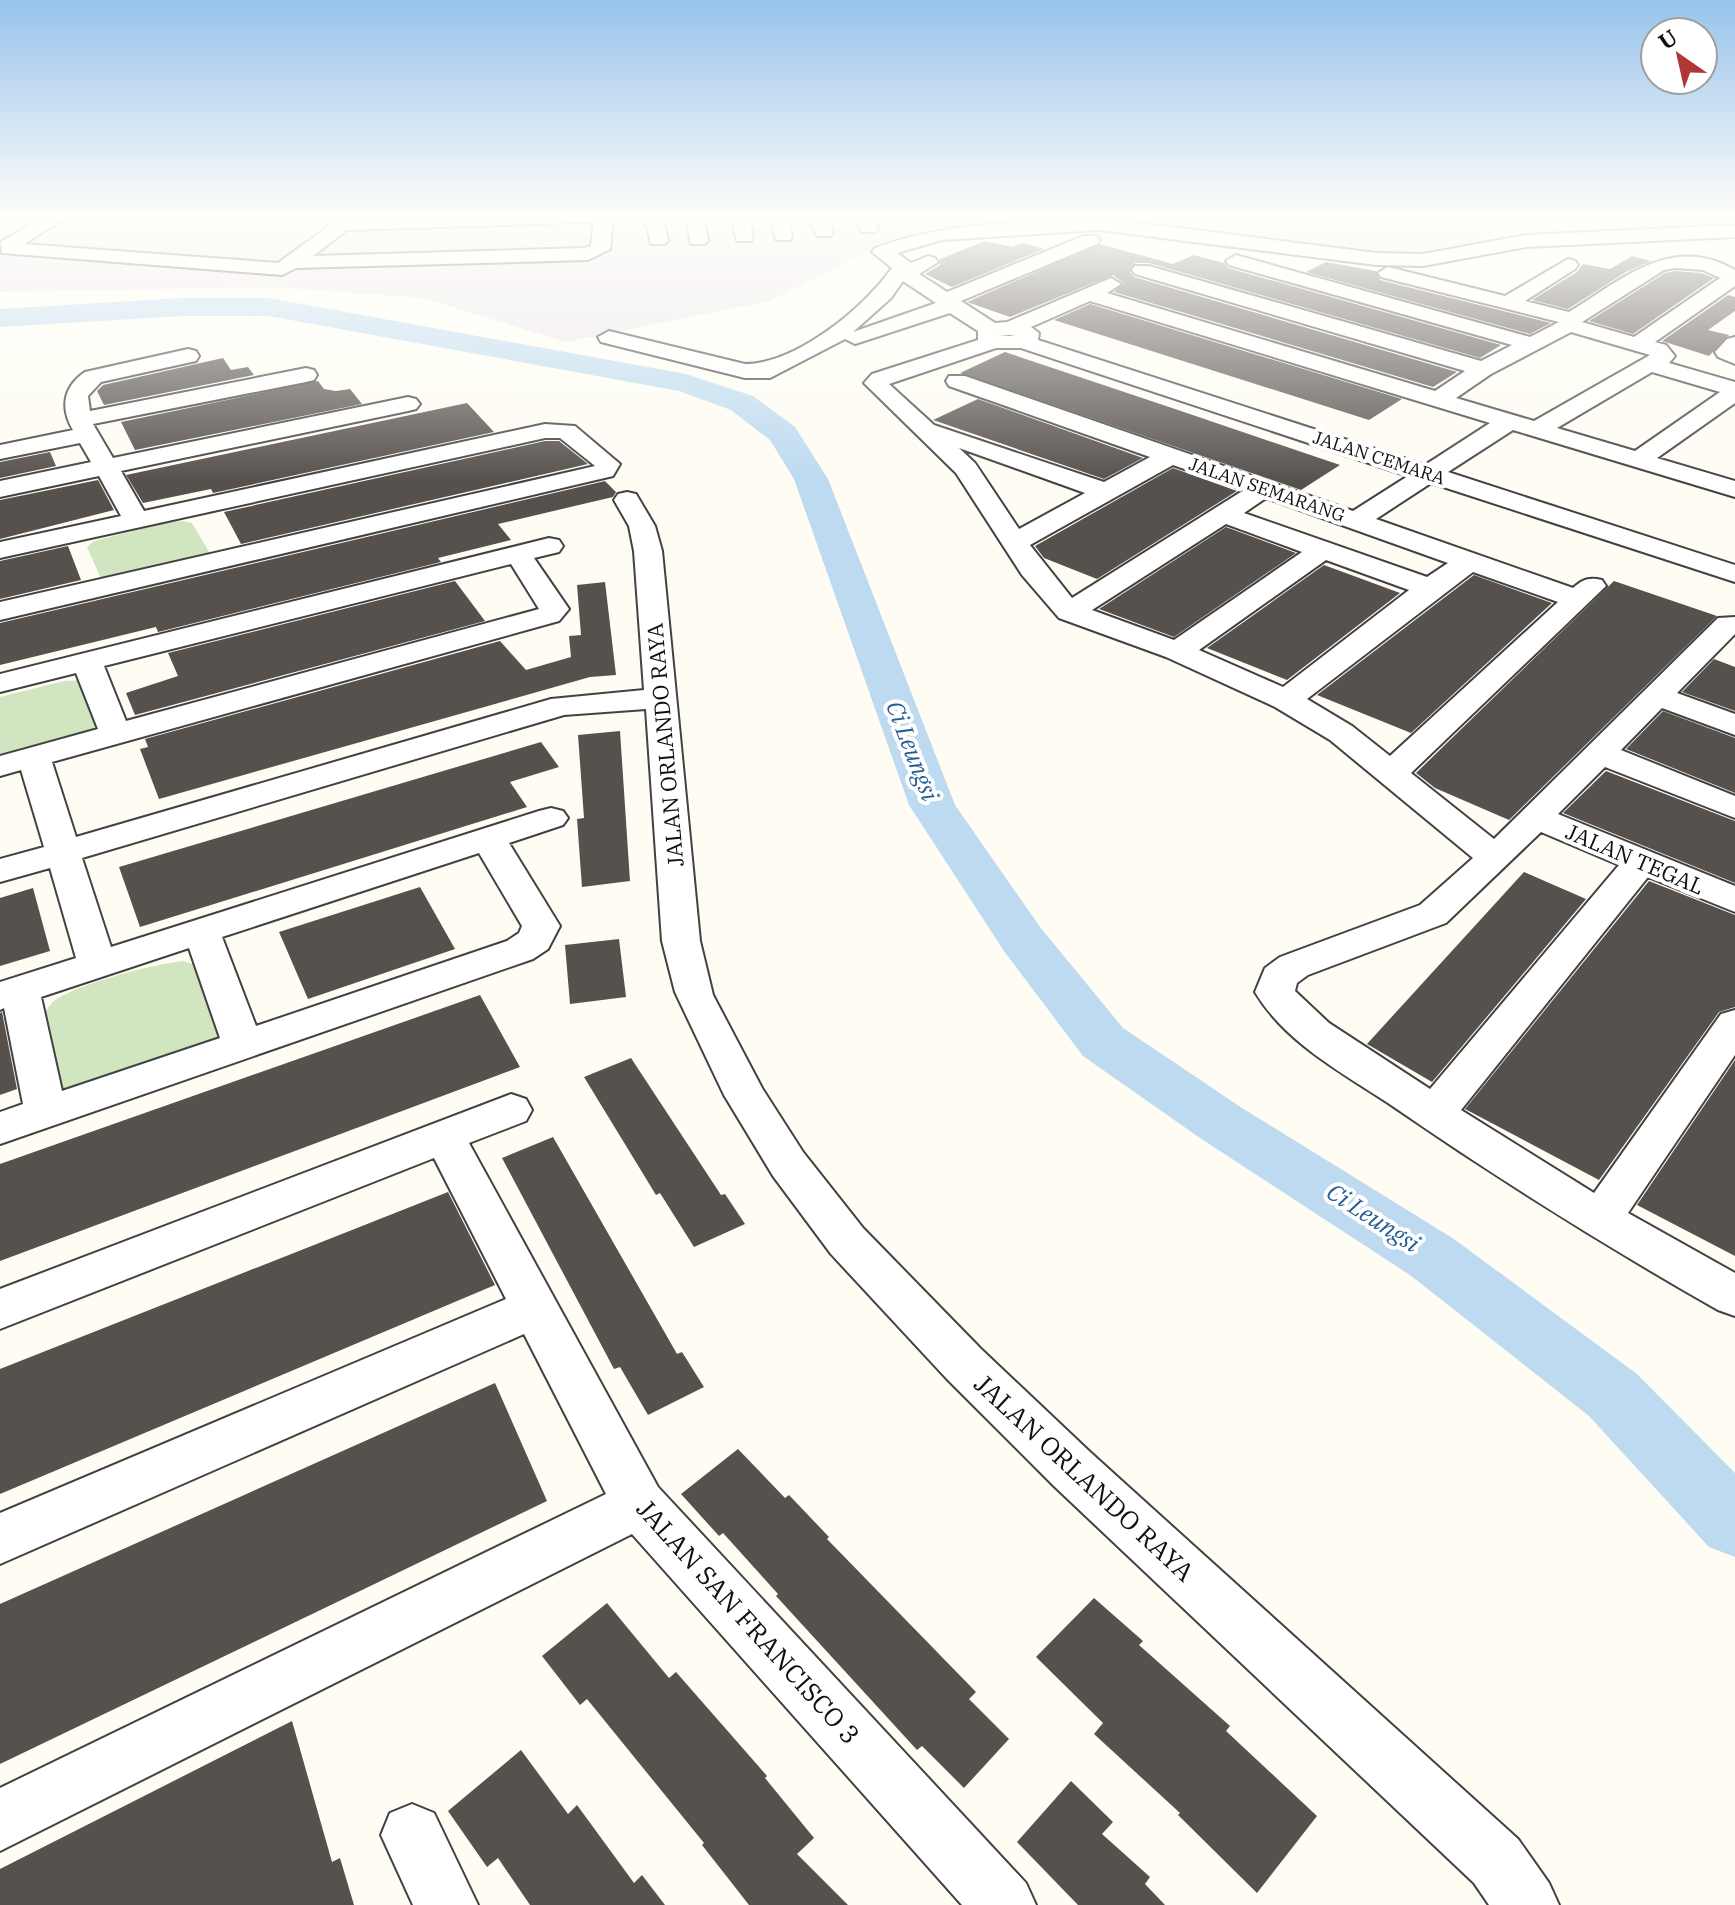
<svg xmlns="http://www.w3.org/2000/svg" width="1735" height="1905" font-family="'IBM Plex Serif',serif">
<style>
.industrial{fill:#ece5ed}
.green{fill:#d1e5c0}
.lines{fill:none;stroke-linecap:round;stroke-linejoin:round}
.river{fill:#bddaf0;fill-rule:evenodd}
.building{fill:#57514d}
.minor-casing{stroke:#424242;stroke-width:4}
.minor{fill:#fff;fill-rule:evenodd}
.labels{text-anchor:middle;stroke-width:8;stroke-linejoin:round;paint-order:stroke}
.far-street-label{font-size:18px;fill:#0f0f0f;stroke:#fff}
.street-label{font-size:22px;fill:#0f0f0f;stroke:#fff}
.water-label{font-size:24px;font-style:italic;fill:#255e95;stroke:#fff}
.near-street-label{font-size:26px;fill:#0f0f0f;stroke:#fff}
</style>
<rect width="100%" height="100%" fill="#fefcf3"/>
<path class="industrial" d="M0,215H1443L1503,245L1401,260L1346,257L1121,220L1004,222L921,235L865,252L769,301L566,342L423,298L275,287L0,292Z
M1545,215H1660L1684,228L1588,236Z"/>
<path class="green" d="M183,521L192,523L211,555L102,581L87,547L94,541L167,522Z
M83,680L107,727L0,763V697L64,681Z
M183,961L196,965L223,1033L213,1047L77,1094L62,1088L42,1016C46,1012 49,1005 54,1001C77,984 154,964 183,961Z"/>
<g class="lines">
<path class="river" d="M182,298H269L686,374L753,396L795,427L828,479L955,805L1040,927L1123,1028L1242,1108L1454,1239L1637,1374L1735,1473V1557L1709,1547L1589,1416L1410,1275L1200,1138L1083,1056L1004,951L909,805L794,479L770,440L731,410L679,391L269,316H182L0,327V309Z"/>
</g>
<path class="building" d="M985,241L1013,247L1023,243L1044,249L952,287L925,274L940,265V259Z
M1100,244L1173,264L1194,255L1224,263L1228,268L1501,345L1480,358L1149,263H1135L1130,272L1134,277L1457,372L1433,387L1114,292L1124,283L1113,275L1010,317L967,302Z
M1632,256L1651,261L1626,272L1568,309L1532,300L1577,272L1583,264L1610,269Z
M1326,262L1376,271L1380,280L1551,323L1530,334L1306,272Z
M1676,271L1701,273L1714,278L1633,334L1589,321L1665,273Z
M1728,295L1735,297V311L1708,330L1729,335L1709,356L1662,341Z
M1090,304L1402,399L1369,420L1054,320Z
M1005,352L1178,410L1340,465L1301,490L960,373Z
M223,358L231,370L248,367L254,375L104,405L97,391L103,385Z
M318,381L324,389L336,391L350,389L362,404L135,450L121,422Z
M978,399L1143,458L1104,479L933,420Z
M467,403L494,432L213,493L211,489L143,503L126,475Z
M545,441H559L588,464L241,544L224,512Z
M50,452L56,466L0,478V462Z
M1173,468L1237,491L1097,579L1044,558L1035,546Z
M98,480L114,510L0,539V500Z
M605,481L616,492L613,497L498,524L511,540L438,558L441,562L158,632L156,627L0,665V623Z
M1226,527L1296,553L1174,637L1099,609Z
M68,546L81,580L0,599V561Z
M1324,565L1400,593L1287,680L1207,648Z
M1474,575L1552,603L1411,733L1317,695Z
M455,581L485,621L135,715L126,693L178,676L168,653Z
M1614,581L1717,616L1509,820L1435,788L1416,773Z
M605,582L616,675L590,677L159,799L140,749L148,747L145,739L500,641L526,670L571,657L569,636L581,635L577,585Z
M1714,659L1735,667V711L1682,692Z
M1663,711L1735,738V793L1626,749Z
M620,731L630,881L582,887L577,819L584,818L578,735Z
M541,742L559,767L510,782L527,807L140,927L119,867Z
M1606,771L1735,821V883L1563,813Z
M1524,872L1586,899L1432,1082L1367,1044Z
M1649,881L1735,915V1007L1719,1012L1599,1180L1465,1109Z
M420,887L455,949L308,999L279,932Z
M33,888L50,951L0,966V898Z
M619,939L626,997L570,1004L565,945Z
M480,995L520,1067L0,1261V1164Z
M2,1012L17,1089L0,1095V1013Z
M631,1058L721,1195L725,1194L745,1224L694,1247L660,1193L656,1195L584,1077Z
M1735,1060V1256L1637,1205Z
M553,1137L677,1354L682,1352L704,1387L648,1415L620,1367L614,1369L502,1158Z
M448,1192L495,1285L0,1494V1369Z
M495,1383L547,1501L0,1764V1604Z
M738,1449L785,1498L789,1495L829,1537L827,1539L976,1692L969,1699L1009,1739L964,1788L922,1746L917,1750L776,1596L778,1594L723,1533L719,1536L681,1494Z
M1094,1598L1143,1641L1139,1645L1230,1726L1226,1731L1317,1816L1257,1893L1178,1815L1180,1813L1094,1734L1103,1723L1036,1657Z
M607,1603L669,1678L676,1672L767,1776L765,1778L814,1838L797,1854L848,1905H749L702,1845L704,1843L587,1699L580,1705L542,1656Z
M292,1721L332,1862L340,1858L354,1905H0V1869Z
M521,1750L568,1814L577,1805L634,1883L642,1875L665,1905H530L498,1858L487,1867L448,1811Z
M1071,1781L1113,1822L1102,1834L1150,1877L1145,1884L1165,1905H1078L1017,1842Z"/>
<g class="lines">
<defs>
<path id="minor" d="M47,215H70L24,244L278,263L344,215H365L363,219L613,216L610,249L588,260L296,268L282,275L2,253L1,242ZM594,222L591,246L585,248L313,256L347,230Z
M644,215H662L668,240L665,244H651Z
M685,215H703L708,240L705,244H691Z
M731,215H749L753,237L751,241H737Z
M769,215H787L792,236L790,240H776Z
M809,215H827L833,232L831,236H817Z
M854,215H872L878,228L876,232H862Z
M1099,218L1376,253L1423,254L1526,235L1735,225V237L1526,247L1423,266L1376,265L1099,230L942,240L897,253L911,263L928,256L935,258L938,262L919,274L947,292L1083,236H1097L1100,240L1097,244L961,301L995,323L1007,322L1111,278L1121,284L1107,293L1435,391L1465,371L1135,274L1132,270L1135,266H1149L1481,361L1512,345L1229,265L1226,261L1236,255L1243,257L1530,337L1559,322L1381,277L1378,273L1388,267L1505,296L1568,259L1575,261L1578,265L1575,269L1525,301L1569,312C1621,280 1672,233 1735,270V286L1655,342L1666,345L1675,356L1669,363L1735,382V403L1657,458L1735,481V497L1513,430L1448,472L1735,565V582L1431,483L1376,519L1573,588C1583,579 1589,577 1602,580L1606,586L1411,773L1494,839L1718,618L1735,617V634L1677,693L1735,714V735L1662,708L1621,750L1735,796V818L1605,767L1558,814L1735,886V912L1648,877L1461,1110L1594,1193L1721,1014L1735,1010V1055L1628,1213L1735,1273V1316L1718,1310C1607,1247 1500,1180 1394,1107C1345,1074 1287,1045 1255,992L1265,968L1280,957L1420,905L1473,858L1330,740L1275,707L1166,657L1059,618L1022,575L956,473L864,383L872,374L978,340V331L950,313L855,344L845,339L770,378H745L601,342L598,337L609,331L745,364C796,364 864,308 892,268L872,252L875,248C947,221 1023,223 1099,218ZM1676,268L1703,270L1720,278L1634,337L1582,322L1664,270ZM903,281L936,303L853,332L891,298ZM1090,301L1490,423L1425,465L1038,340L1039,333L1031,327ZM1571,332L1650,355L1534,421L1456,398L1491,374ZM1010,335L1015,336H999ZM996,348H1021L1408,476L1353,511L965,376H949L946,381L949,386L1150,457L1104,482L934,425L889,384ZM1652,372L1720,392L1635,451L1557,428ZM959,448L1085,493L1019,529L975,463ZM1173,465L1244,490L1072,598L1030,545ZM1266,498L1448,563L1427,577L1244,513ZM1226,524L1302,552L1174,640L1092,610ZM1326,560L1409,590L1283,687L1199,650ZM1473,572L1558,602L1390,756L1352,726L1307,699ZM1541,832L1619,865L1430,1089L1329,1023L1295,991L1297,983L1308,975L1446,923Z
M1735,337V364L1718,357L1715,352L1727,339Z
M188,349L196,351L199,356L196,361L101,382L88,396L90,411L306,368L314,370L317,375L314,380L306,382L93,424L113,458L408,397L416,399L420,404L416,409L408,411L121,471L144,511L545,424L575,426L620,464L613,476L0,620V602L595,466L560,438H545L0,558V542L121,516L99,476L0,497V481L91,462L80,443L0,459V445L73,430C60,408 63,387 85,372Z
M627,492L636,494L655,526L662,551L700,941L713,995L762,1088L803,1152L863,1228L981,1349L1090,1452L1518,1839L1549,1883L1559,1905H1489L1474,1883L1054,1486L947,1379L831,1254L773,1176L724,1095L675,992L662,941L646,709L564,715L82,858L111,947L539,811L551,808L563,811L568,818L563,825L509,843L560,926L548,949L533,959L0,1144V1112L23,1104L4,1008L0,1010V982L76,958L50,868L0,882V859L44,847L21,770L0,776V756L98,729L76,673L0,692V674L549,538L559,540L563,546L559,552L534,558L569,609L559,621L52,762L76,837L551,699L644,690L634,551L629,526L614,500L618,494ZM511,564L539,609L126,721L104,666ZM479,853L522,926L519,933L507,941L256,1026L222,937ZM189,948L220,1038L62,1091L41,997Z
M511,1094L526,1099L532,1110L526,1121L469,1143L658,1487L1026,1883L1036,1905H962L632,1534L0,1851V1788L606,1494L524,1334L0,1564V1513L506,1299L434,1158L0,1329V1289Z
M412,1804L434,1813L478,1905H413L381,1835L390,1813Z"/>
</defs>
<use href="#minor" class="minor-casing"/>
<use href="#minor" class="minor"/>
</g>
<linearGradient id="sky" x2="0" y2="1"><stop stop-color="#97c3eb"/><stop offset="0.45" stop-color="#fffefa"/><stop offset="1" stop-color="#fffefa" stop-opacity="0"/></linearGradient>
<rect width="1735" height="482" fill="url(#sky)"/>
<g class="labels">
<g class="far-street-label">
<text transform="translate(1379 458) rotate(18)" y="6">JALAN CEMARA</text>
<text transform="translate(1267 490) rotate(19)" y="6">JALAN SEMARANG</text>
</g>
<g class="street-label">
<text transform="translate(665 745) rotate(-95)" y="8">JALAN ORLANDO RAYA</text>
<text transform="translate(1635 859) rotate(23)" y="8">JALAN TEGAL</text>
</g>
<g class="water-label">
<text transform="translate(912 751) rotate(69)" y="8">Ci Leungsi</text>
<text transform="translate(1373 1218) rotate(33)" y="8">Ci Leungsi</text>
</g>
<g class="near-street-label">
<text transform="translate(1084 1478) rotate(43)" y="9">JALAN ORLANDO RAYA</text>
<text transform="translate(748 1622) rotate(48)" y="9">JALAN SAN FRANCISCO 3</text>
</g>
</g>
<g transform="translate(1679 56) rotate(326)"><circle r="38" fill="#ffffff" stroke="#9f9f9f" stroke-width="2"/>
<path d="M0-6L14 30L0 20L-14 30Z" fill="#b13636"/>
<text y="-12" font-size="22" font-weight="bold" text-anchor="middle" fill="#0f0f0f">U</text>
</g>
</svg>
